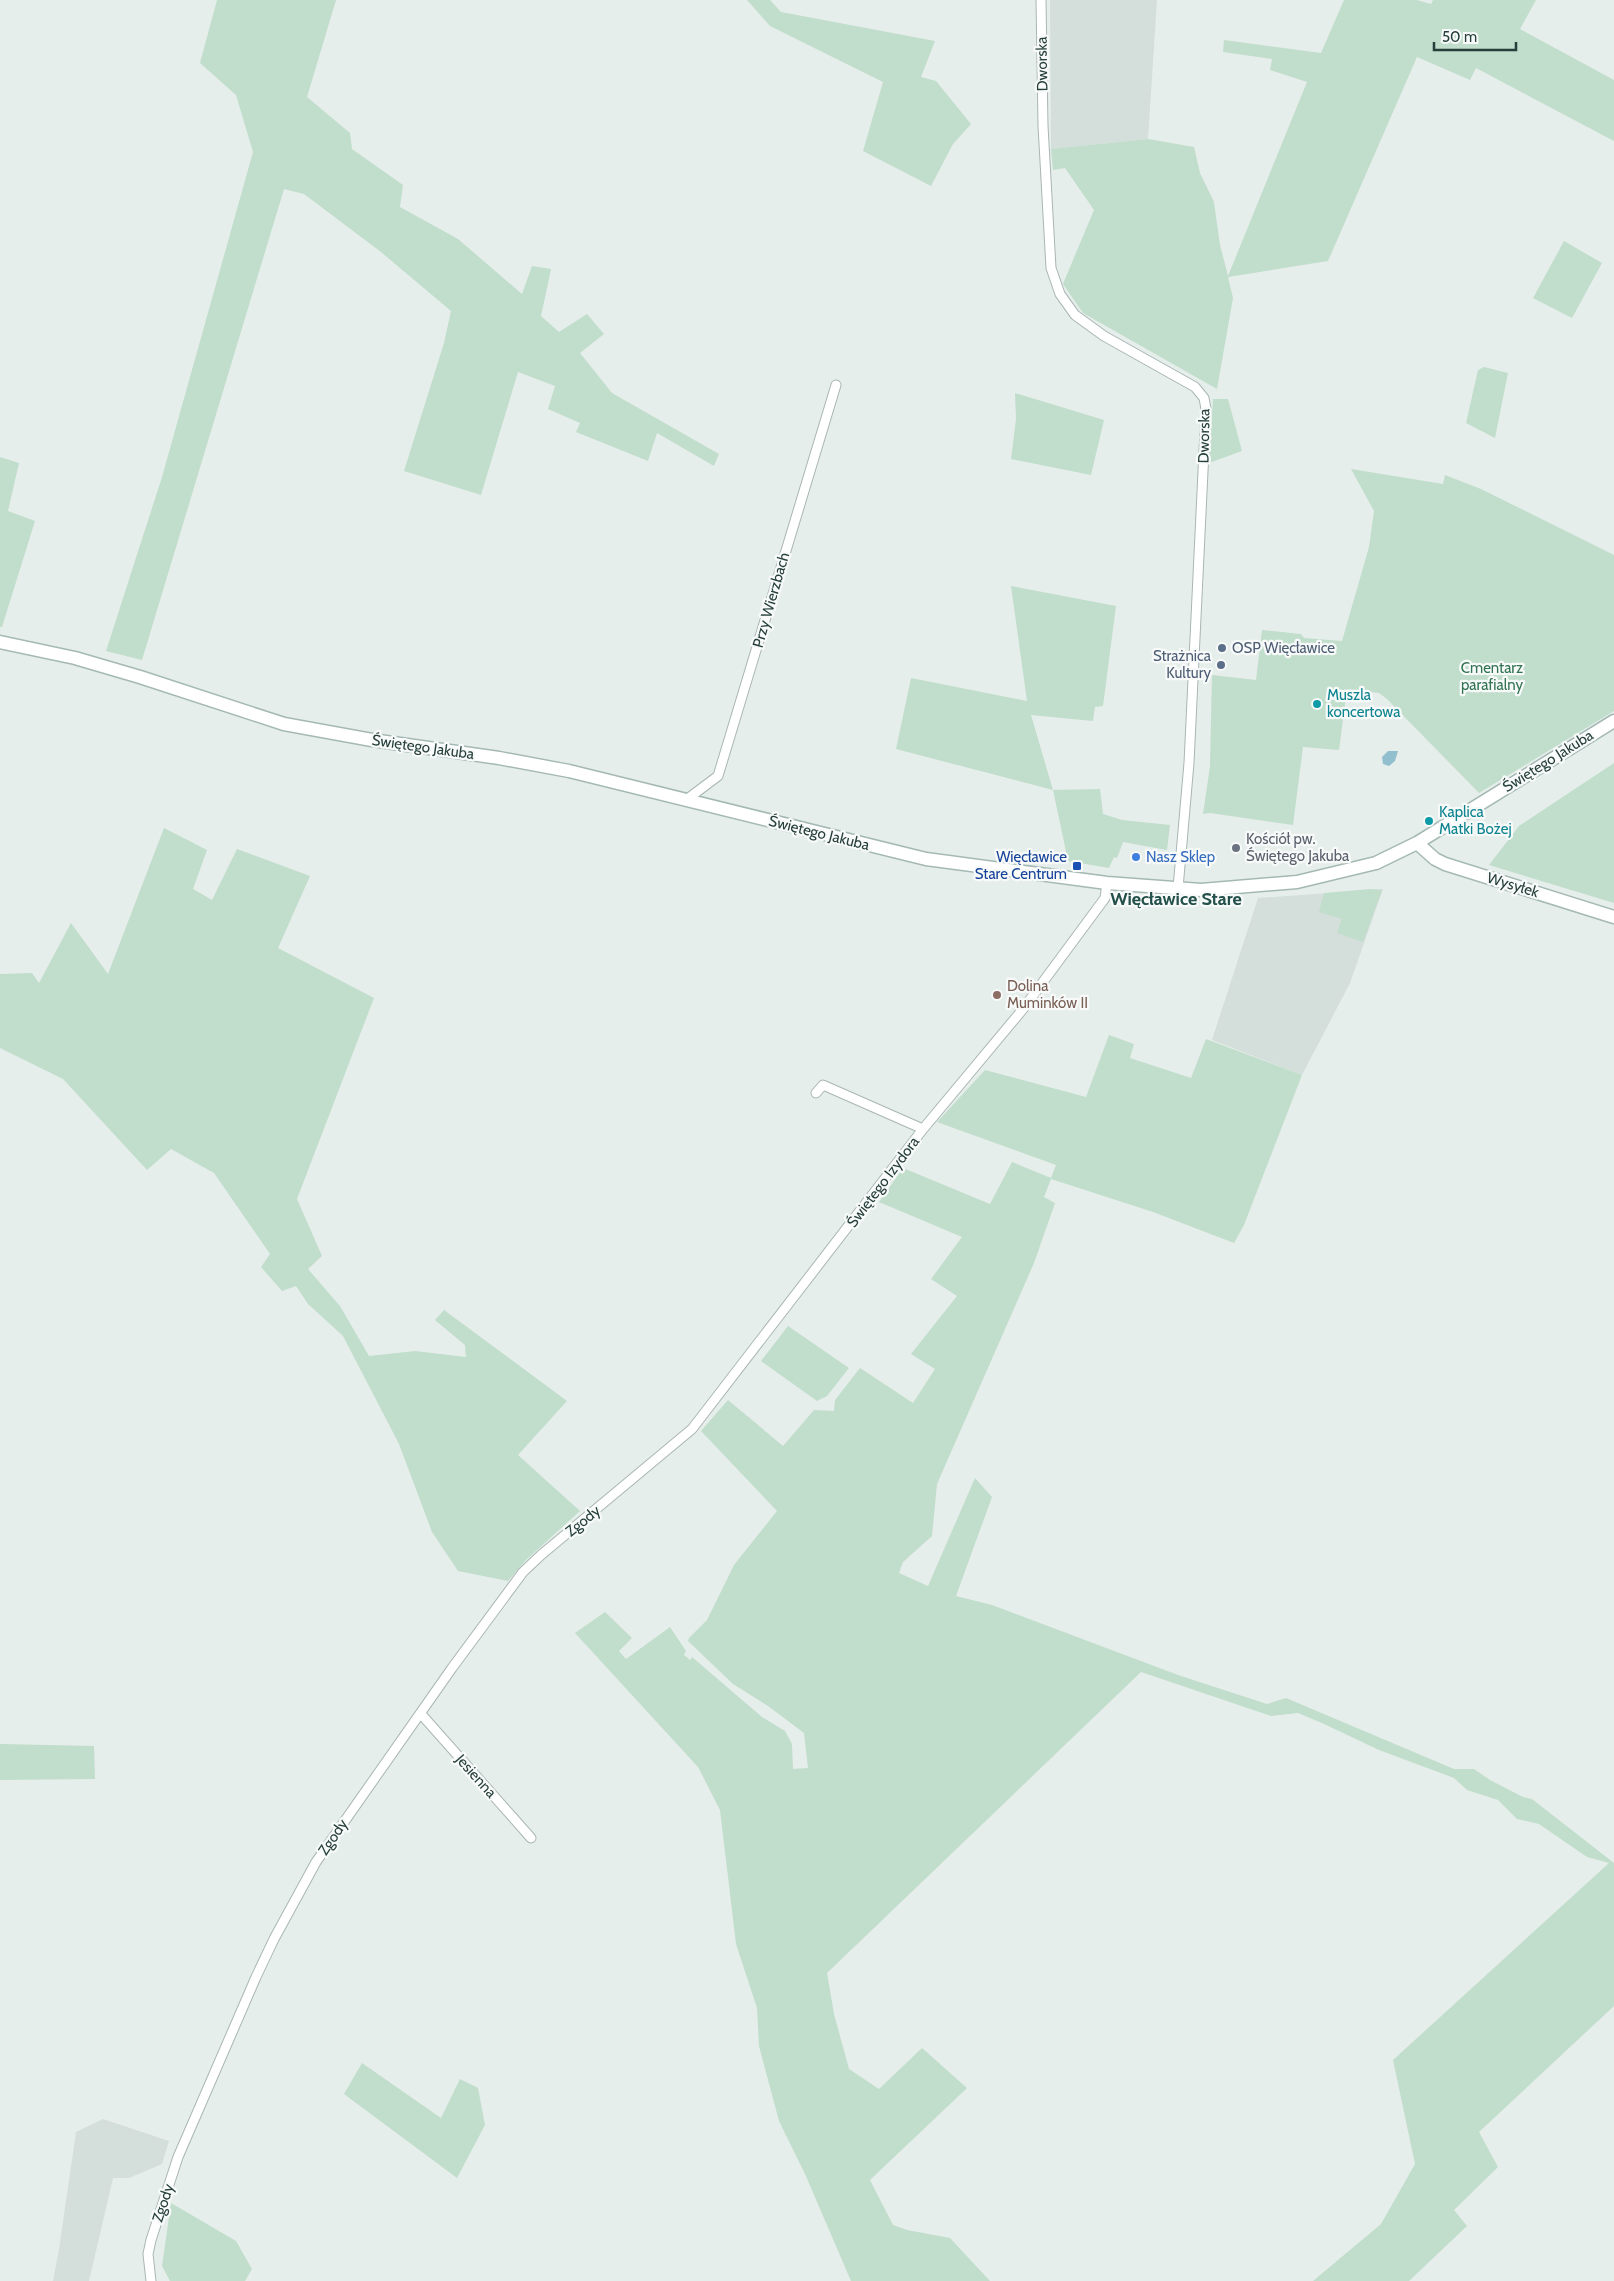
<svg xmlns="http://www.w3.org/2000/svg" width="1614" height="2281" font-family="Cabin,sans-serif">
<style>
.built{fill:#d4deda}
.green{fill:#c1ddcb}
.water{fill:#92bfce}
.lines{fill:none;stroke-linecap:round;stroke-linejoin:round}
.street-casing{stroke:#a9b6b3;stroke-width:11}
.secondary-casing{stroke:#a5b9b4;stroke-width:15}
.street{stroke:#fff;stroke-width:9}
.secondary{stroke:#fff;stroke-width:12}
.service-dot{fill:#5c6f8a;stroke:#f7faf9;stroke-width:2}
.culture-dot{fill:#0f9aa8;stroke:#f7faf9;stroke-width:2}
.worship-dot{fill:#6b7280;stroke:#f7faf9;stroke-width:2}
.shop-dot{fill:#3f7fe0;stroke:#f7faf9;stroke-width:2}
.transit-dot{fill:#1a4fb4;stroke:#f7faf9;stroke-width:2}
.education-dot{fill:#8d6e63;stroke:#f7faf9;stroke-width:2}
.labels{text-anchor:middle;stroke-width:4.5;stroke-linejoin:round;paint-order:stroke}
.street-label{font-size:15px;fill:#263f3b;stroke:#f7faf9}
.service-label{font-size:15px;fill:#4e5e75;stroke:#f7faf9;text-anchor:start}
.park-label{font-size:15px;fill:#327352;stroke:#f7faf9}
.culture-label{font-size:15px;fill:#0d838f;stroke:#f7faf9;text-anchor:start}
.worship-label{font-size:15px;fill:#5b616d;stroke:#f7faf9;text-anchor:start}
.transit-label{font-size:15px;fill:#164399;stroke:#f7faf9;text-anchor:end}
.shop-label{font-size:15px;fill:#366cbe;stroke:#f7faf9;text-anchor:start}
.education-label{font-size:15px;fill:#785e54;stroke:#f7faf9;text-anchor:start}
.quarter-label{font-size:18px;font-weight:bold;fill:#23504a;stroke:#f7faf9}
</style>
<rect width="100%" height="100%" fill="#e6eeeb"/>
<path class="built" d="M1050,0H1157L1148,139L1051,149Z
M1383,889L1350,983L1302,1075L1212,1040L1258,898Z
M103,2119L169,2141L162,2164L129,2178H113L89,2281H53L59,2249L76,2132Z"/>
<path class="green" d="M217,0H336L307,97L350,133L352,149L403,185L400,207L458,239L522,294L532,266L551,269L541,316L559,332L587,314L604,334L580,353L612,393L719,454L714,466L657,433L648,461L576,432L580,423L548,409L555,386L518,372L481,495L404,471L444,343L451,311L381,252L304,194L284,189L142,660L106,651L162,477L253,152L236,95L200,63Z
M747,0H770L781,12L935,41L921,77L936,81L971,124L953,144L931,186L863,151L883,82L770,26Z
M1344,0H1417L1431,4L1433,0H1536L1520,29L1614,80V141L1476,68L1470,80L1417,57L1328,261L1228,277L1233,298L1217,389L1083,313L1063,284L1094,210L1065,168L1053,170L1051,149L1148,139L1194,147L1200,173L1214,202L1220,245L1228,276L1307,82L1270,70L1272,59L1223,52L1224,40L1321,53Z
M1564,241L1602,263L1572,318L1533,298Z
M1484,367L1508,373L1495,438L1466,423L1478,370Z
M1015,393L1104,420L1091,475L1011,459L1016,419Z
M1213,399H1228L1242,451L1209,463Z
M0,457L19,463L8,511L35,521L2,627H0Z
M1351,469L1443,484L1445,475L1481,489L1614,555V711L1479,793L1387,699L1379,693L1347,689L1339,750L1303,747L1293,825L1210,813L1203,814L1210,766L1212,675L1256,680L1262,630L1301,634L1304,638L1342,641L1369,547L1374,511Z
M1011,586L1116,606L1103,706L1095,707L1093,721L1031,715L1053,790L1100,789L1103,814L1122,820L1170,825L1167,850L1123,842L1117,858L1114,857L1109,868L1068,861L1053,790L896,749L911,678L1027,701Z
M1614,763V903L1489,865L1519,826Z
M164,828L207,850L193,889L212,900L237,849L310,876L278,948L374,998L297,1199L322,1256L308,1269L340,1306L369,1356L415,1351L466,1357L465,1345L435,1320L444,1310L567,1401L518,1455L580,1511L526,1560L508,1581L458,1571L432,1532L399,1444L343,1336L308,1304L296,1286L282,1291L261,1267L270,1254L214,1173L171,1149L147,1170L63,1079L0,1048V974L32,973L39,983L71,923L108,974Z
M1370,889L1382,890L1363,942L1337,933L1342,919L1319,912L1324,893Z
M1109,1035L1134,1044L1130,1058L1191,1078L1206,1039L1302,1075L1244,1225L1234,1243L1153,1212L1051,1179L1044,1197L1055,1203L1034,1263L937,1484L932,1536L903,1562L899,1573L928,1586L975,1478L992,1497L956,1596L992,1605L1178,1675L1267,1704L1286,1698L1454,1769H1474L1490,1780L1523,1797L1532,1799L1614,1863V2006L1479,2132L1498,2167L1454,2210L1467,2226L1409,2281H1313L1381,2224L1415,2164L1393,2060L1609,1863L1587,1857L1539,1824L1517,1819L1498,1800L1467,1790L1454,1778L1379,1750L1322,1723L1298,1713L1271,1716L1141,1672L827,1973L834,2014L849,2069L879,2089L922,2048L967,2088L870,2180L893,2225L907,2230L950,2238L990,2281H851L805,2174L779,2121L759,2046L757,2008L736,1944L720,1810L698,1767L575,1633L605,1612L632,1638L619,1651L626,1659L670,1627L686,1651L684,1655L690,1660L692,1657L762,1717L785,1731L792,1744L793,1769L808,1768L804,1733L768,1706L733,1684L688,1641L689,1638L707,1620L734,1565L777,1511L701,1431L728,1400L783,1446L814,1410L834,1411L835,1400L860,1368L913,1403L935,1369L911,1354L957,1296L931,1279L962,1237L879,1202L903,1168L990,1204L1012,1162L1051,1178L1056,1165L937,1122L985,1070L1086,1097Z
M788,1326L849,1368L827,1396L817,1401L761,1361Z
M0,1744L94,1746L95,1779L0,1780Z
M362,2063L441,2118L460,2079L478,2088L485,2125L457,2178L344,2094Z
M171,2203L236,2241L252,2269L245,2281H170L162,2266Z"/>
<path class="water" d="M1388,751H1398L1395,761L1389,766L1383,764L1382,757Z"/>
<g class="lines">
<defs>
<path id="street" d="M1041,0L1043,126L1051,268L1060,294L1075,315L1104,336L1195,387L1204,398L1206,409L1189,763L1178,888
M686,800L718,776L836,385
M816,1093L823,1085L923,1129
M421,1714L531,1838
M151,2281L148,2254L151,2240L178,2157L256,1977L274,1939L316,1862L452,1668L523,1572L541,1555L692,1429L923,1129L1023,1009L1105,898L1107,883"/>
<path id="secondary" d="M0,642L75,658L140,677L284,724L372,740L499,758L569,771L926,859L1107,883L1201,890L1297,882L1376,863L1417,843L1614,721
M1417,843L1435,859L1445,864L1614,917"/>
</defs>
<use href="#street" class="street-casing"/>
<use href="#secondary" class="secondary-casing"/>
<use href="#street" class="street"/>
<use href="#secondary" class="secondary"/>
</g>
<g class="service-dot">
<circle cx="1222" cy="648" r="5"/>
<circle cx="1221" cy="665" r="5"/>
</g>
<g class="culture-dot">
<circle cx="1317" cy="704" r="5"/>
<circle cx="1429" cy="821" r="5"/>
</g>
<circle class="worship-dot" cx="1236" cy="848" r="5"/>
<circle class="shop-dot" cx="1136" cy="857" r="5"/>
<rect class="transit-dot" x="1072" y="861" width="10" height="10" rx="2.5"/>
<circle class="education-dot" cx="997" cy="995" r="5"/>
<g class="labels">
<g class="street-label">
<text transform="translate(1042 64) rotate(-91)" y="5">Dworska</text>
<text transform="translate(1204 436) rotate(-89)" y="5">Dworska</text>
<text transform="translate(771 600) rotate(-74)" y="5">Przy Wierzbach</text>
<text transform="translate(423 747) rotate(8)" y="5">Świętego Jakuba</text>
<text transform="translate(1548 761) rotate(-32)" y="5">Świętego Jakuba</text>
<text transform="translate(819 833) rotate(14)" y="5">Świętego Jakuba</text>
<text transform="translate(1513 885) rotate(17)" y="5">Wysyłek</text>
<text transform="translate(883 1182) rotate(-53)" y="5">Świętego Izydora</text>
<text transform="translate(583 1521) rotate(-39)" y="5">Zgody</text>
<text transform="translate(476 1776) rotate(48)" y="5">Jesienna</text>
<text transform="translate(333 1837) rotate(-56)" y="5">Zgody</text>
<text transform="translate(163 2203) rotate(-72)" y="5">Zgody</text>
</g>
<g class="service-label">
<text x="1232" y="653">OSP Więcławice</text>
<text x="1211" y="661" text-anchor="end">Strażnica<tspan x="1211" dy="17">Kultury</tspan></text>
</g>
<g class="park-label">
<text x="1492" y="673">Cmentarz<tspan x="1492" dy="17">parafialny</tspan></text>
</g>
<g class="culture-label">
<text x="1327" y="700">Muszla<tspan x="1327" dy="17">koncertowa</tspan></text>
<text x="1439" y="817">Kaplica<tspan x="1439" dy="17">Matki Bożej</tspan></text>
</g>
<g class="worship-label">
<text x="1246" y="844">Kościół pw.<tspan x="1246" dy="17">Świętego Jakuba</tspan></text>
</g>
<g class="transit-label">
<text x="1067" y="862">Więcławice<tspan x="1067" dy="17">Stare Centrum</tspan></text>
</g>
<g class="shop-label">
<text x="1146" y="862">Nasz Sklep</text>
</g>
<g class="education-label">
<text x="1007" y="991">Dolina<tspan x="1007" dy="17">Muminków II</tspan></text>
</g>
<g class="quarter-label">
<text x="1176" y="905">Więcławice Stare</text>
</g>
</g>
<path d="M1434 42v8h82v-8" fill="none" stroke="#263f3b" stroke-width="2.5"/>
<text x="1442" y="42" font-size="15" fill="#263f3b" stroke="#f7faf9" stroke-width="4" paint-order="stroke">50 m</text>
</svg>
